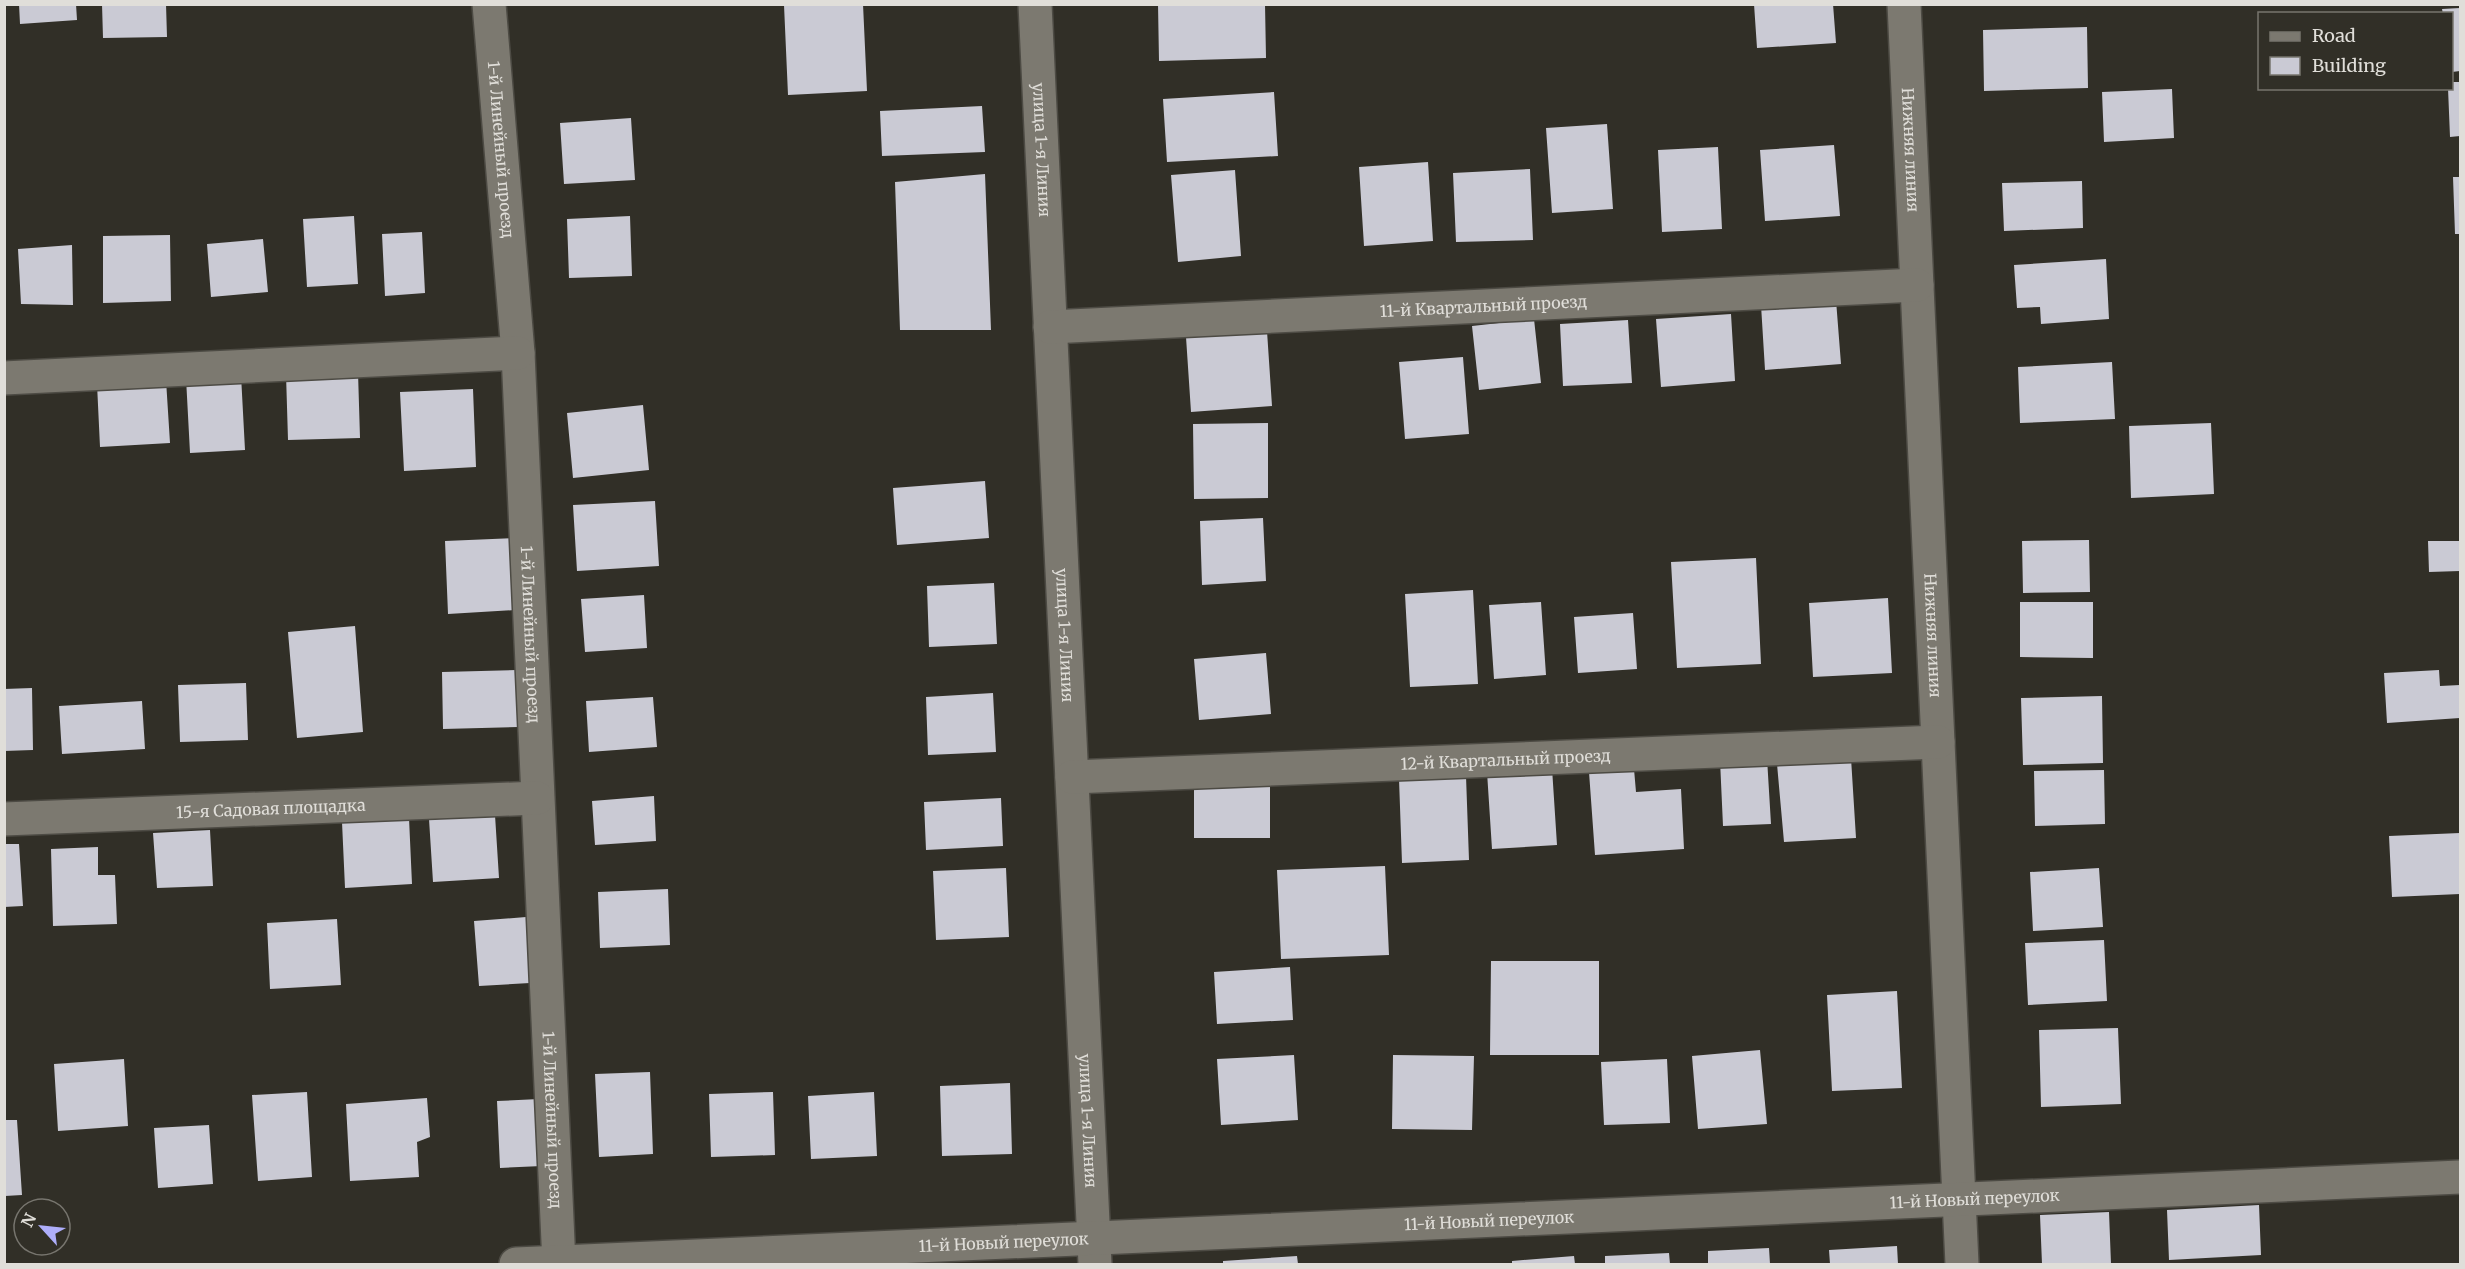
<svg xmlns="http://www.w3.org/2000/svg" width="2465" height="1269" font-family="Merriweather,serif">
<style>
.building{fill:#cacad4}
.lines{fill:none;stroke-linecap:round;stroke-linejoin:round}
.minor-casing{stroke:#4d4b44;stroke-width:36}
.minor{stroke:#7c7970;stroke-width:33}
.labels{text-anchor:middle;stroke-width:6;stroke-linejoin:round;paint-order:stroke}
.street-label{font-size:16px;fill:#e0ded9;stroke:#312f27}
</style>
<rect width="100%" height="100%" fill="#312f27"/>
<path class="building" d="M19,4H76L77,20L20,24Z
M102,4H166L167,37L103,38Z
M863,4L867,91L788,95L784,5Z
M1158,4H1265L1266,58L1159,61Z
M1754,4H1833L1836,43L1757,48Z
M2460,8V71L2452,72V14H2443L2442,9Z
M2087,27L2088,88L1984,91L1983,30Z
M2452,82H2460V136L2450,137L2448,88H2452Z
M2172,89L2174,138L2104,142L2102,92Z
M1274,92L1278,156L1167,162L1163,99Z
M982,106L985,152L882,156L880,111Z
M631,118L635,180L564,184L560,123Z
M1607,124L1613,209L1552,213L1546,128Z
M1834,145L1840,216L1765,221L1760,150Z
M1718,147L1722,229L1662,232L1658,150Z
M1428,162L1433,241L1364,246L1359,167Z
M1530,169L1533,240L1456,242L1453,173Z
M1235,170L1241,256L1178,262L1171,175Z
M985,174L991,330H900L895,182Z
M2453,177H2460V234H2455Z
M2082,181L2083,228L2004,231L2002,183Z
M354,216L358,284L307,287L303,219Z
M630,216L632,276L569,278L567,219Z
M422,232L425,293L385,296L382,234Z
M170,235L171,301L103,303V236Z
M263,239L268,292L211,297L207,244Z
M72,245L73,305L21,304L18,249Z
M2106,259L2109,319L2041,324L2040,307L2017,308L2014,265Z
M1836,300L1841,364L1765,370L1761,305Z
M1731,314L1735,381L1661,387L1656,319Z
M1534,319L1541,383L1479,390L1472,326Z
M1628,320L1632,383L1563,386L1560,324Z
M1267,331L1272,406L1191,412L1186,337Z
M1463,357L1469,434L1405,439L1399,362Z
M2112,362L2115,419L2020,423L2018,367Z
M358,372L360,438L288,440L286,374Z
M241,375L245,450L190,453L186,378Z
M166,380L170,443L100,447L97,384Z
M473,389L476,467L404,471L400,392Z
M643,405L649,470L573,478L567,413Z
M1268,423V498L1194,499L1193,424Z
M2211,423L2214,494L2131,498L2129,426Z
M985,481L989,538L897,545L893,488Z
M655,501L659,566L577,571L573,505Z
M1263,518L1266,581L1202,585L1200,521Z
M513,538L515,610L448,614L445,541Z
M2089,540L2090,592L2023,593L2022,541Z
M2428,541H2460V571L2429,572Z
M1756,558L1761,664L1677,668L1671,562Z
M994,583L997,644L929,647L927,586Z
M1473,590L1478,684L1410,687L1405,594Z
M644,595L647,648L585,652L581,599Z
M1888,598L1892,673L1813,677L1809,603Z
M1541,602L1546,675L1494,679L1489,605Z
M2020,602H2093V658L2020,657Z
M1633,613L1637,669L1578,673L1574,617Z
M355,626L363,732L297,738L288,632Z
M1266,653L1271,714L1199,720L1194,659Z
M517,670L518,727L443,729L442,672Z
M2439,670L2440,686L2460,685V718L2387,723L2384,673Z
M246,683L248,740L180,742L178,685Z
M32,688L33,750L4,751V689Z
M993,693L996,752L928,755L926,697Z
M2102,696L2103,763L2023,765L2021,698Z
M653,697L657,747L589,752L586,701Z
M142,701L145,749L62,754L59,706Z
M1767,758L1771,824L1723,826L1720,760Z
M1851,758L1856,838L1784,842L1777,764Z
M1552,768L1557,845L1492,849L1487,772Z
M1634,769L1636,792L1681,789L1684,849L1595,855L1589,772Z
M2104,770L2105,824L2035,826L2034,771Z
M1466,776L1469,860L1402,863L1399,779Z
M1194,782L1270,783V838H1194Z
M654,796L656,841L595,845L592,801Z
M1001,798L1003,846L926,850L924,802Z
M495,815L499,878L433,882L429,819Z
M409,818L412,884L345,888L342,822Z
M210,830L213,886L157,888L153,833Z
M2460,833V894L2392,897L2389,836Z
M4,844H19L23,906L4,907Z
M98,847V875H115L117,924L53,926L51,849Z
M1385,866L1389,955L1281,959L1277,870Z
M1006,868L1009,937L936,940L933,871Z
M2099,868L2103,927L2033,931L2030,872Z
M668,889L670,945L600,948L598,892Z
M526,917L530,983L479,986L474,921Z
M337,919L341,985L270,989L267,923Z
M2104,940L2107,1001L2028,1005L2025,943Z
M1491,961H1599V1055H1490Z
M1290,967L1293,1020L1217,1024L1214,972Z
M1897,991L1902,1088L1832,1091L1827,995Z
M2118,1028L2121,1104L2041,1107L2039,1030Z
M1760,1050L1767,1124L1698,1129L1692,1056Z
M1294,1055L1298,1120L1221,1125L1217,1059Z
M1393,1055L1474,1056L1472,1130L1392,1129Z
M124,1059L128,1126L58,1131L54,1064Z
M1667,1059L1670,1123L1604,1125L1601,1062Z
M650,1072L653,1154L599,1157L595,1074Z
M1010,1083L1012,1154L942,1156L940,1086Z
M307,1092L312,1177L258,1181L252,1095Z
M773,1092L775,1155L711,1157L709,1094Z
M874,1092L877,1156L811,1159L808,1096Z
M427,1098L430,1137L417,1142L419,1177L350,1181L346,1104Z
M539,1099L542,1166L500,1168L497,1101Z
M5,1120H17L22,1195L5,1196Z
M209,1125L213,1184L158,1188L154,1128Z
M2259,1205L2261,1255L2169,1260L2167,1210Z
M2109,1212L2111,1264H2042L2040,1215Z
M1897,1246L1898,1264H1830L1829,1250Z
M1769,1248L1770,1264H1708V1251Z
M1669,1253L1670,1264H1605V1256Z
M1297,1256L1298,1264H1223V1261Z
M1574,1256L1575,1264H1512V1261Z"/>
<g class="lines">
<defs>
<g id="minor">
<path id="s1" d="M489,4L518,353L559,1264"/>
<path id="s2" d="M1035,4L1095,1264"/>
<path id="s3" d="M1904,4L1962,1264"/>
<path id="s4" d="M1050,327L1917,285"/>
<path d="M4,378L518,353"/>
<path id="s5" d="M1072,777L1938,742"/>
<path id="s6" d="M4,819L537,798"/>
<path id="s7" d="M516,1264L2460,1177"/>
</g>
</defs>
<use href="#minor" class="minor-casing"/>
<use href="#minor" class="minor"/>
</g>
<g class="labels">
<g class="street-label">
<text dy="6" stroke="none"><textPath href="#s1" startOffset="146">1-й Линейный проезд</textPath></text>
<text dy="6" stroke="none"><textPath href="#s2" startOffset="146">улица 1-я Линия</textPath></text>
<text dy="6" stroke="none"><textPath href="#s3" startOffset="146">Нижняя линия</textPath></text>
<text dy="6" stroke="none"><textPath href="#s4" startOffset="434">11-й Квартальный проезд</textPath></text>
<text dy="6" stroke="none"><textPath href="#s1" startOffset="632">1-й Линейный проезд</textPath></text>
<text dy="6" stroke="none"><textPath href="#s2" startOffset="632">улица 1-я Линия</textPath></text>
<text dy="6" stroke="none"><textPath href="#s3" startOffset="632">Нижняя линия</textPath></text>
<text dy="6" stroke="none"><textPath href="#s5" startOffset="434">12-й Квартальный проезд</textPath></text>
<text dy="6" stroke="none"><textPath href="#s6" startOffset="267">15-я Садовая площадка</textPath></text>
<text dy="6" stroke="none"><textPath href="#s1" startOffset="1118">1-й Линейный проезд</textPath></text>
<text dy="6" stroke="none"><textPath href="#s2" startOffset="1118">улица 1-я Линия</textPath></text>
<text dy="6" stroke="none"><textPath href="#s7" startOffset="1460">11-й Новый переулок</textPath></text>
<text dy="6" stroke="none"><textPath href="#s7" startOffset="974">11-й Новый переулок</textPath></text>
<text dy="6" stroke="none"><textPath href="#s7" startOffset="488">11-й Новый переулок</textPath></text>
</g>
</g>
<rect width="2465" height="1269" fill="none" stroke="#e0ded9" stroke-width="12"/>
<rect x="2258" y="12" width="195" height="78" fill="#312f27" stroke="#77756e" stroke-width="1.5"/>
<rect x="2270" y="32" width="30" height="9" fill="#7c7970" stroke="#77756e" stroke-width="1.5"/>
<text x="2312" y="42" font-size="18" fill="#e0ded9">Road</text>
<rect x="2270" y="57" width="30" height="18" fill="#cacad4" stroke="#77756e" stroke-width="1.5"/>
<text x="2312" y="72" font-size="18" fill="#e0ded9">Building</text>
<g transform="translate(42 1227) rotate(297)"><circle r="28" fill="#312f27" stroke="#77756e" stroke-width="1.5"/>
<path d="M0-4.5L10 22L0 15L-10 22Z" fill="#aeaefa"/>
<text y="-9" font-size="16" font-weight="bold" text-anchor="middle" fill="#e0ded9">N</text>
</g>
</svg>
